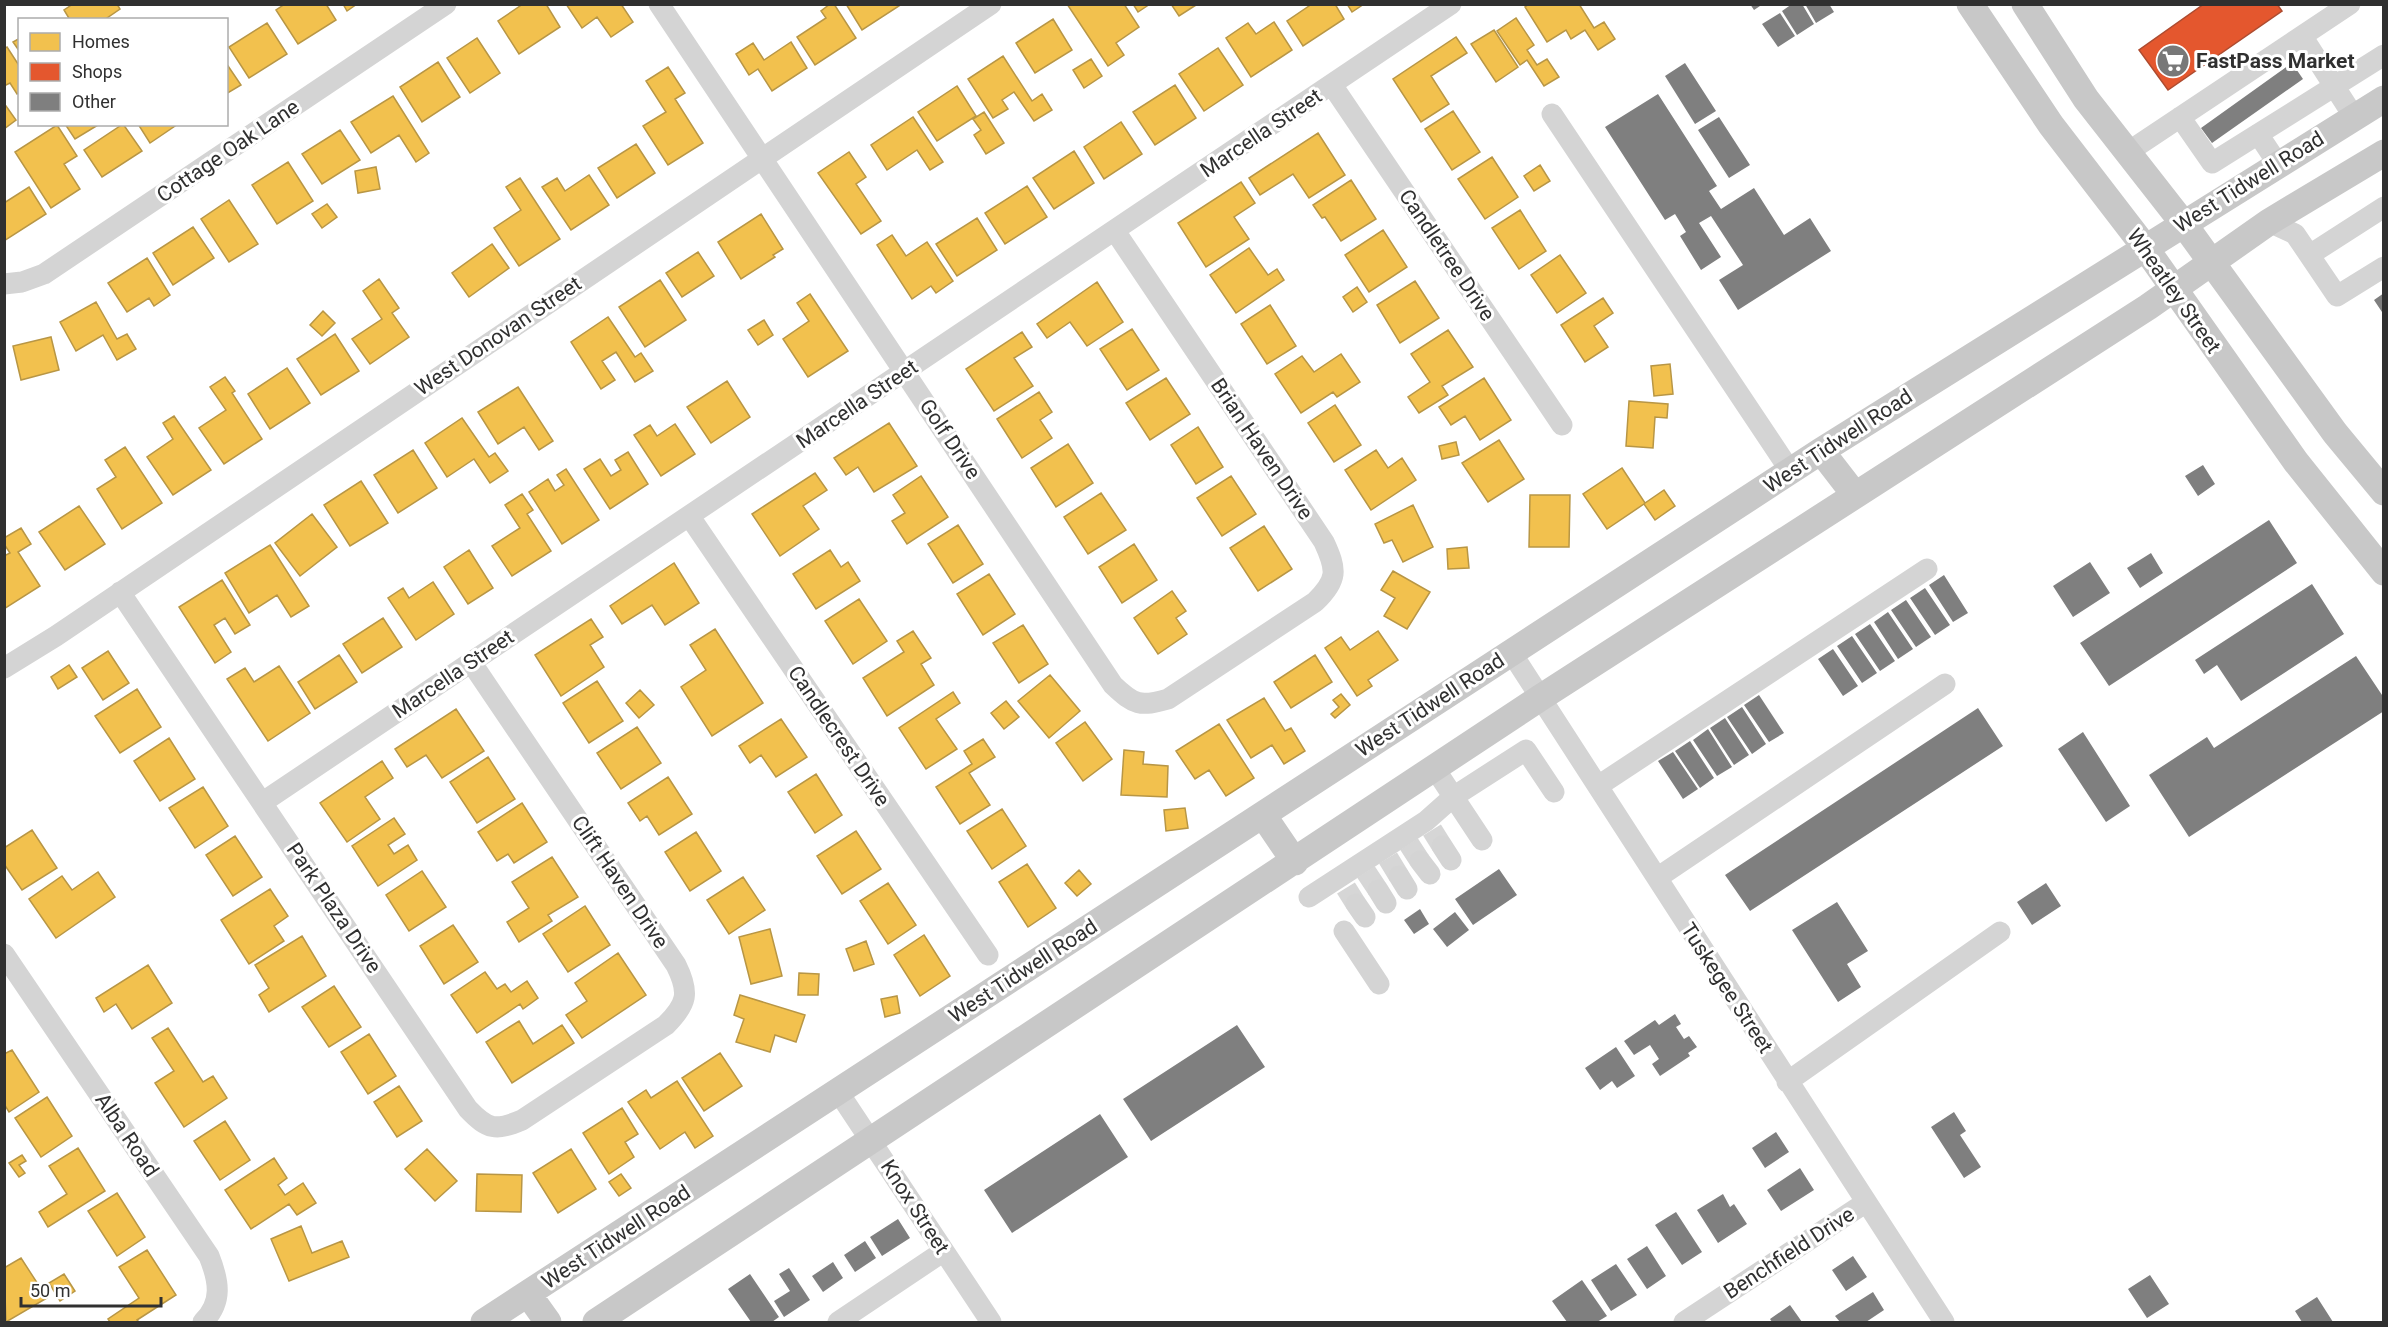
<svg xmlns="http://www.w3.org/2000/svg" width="2388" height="1327" font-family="Roboto,sans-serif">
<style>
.homes{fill:#f2c14e;stroke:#b89645;stroke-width:1.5}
.shops{fill:#e4572e;stroke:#ae4b2f;stroke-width:1.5}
.building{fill:#7f7f7f}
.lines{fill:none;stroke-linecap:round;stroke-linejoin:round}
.minor-tunnel{stroke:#d6d6d6;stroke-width:21;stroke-dasharray:21 10;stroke-linecap:butt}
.minor{stroke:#d4d4d4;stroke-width:21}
.major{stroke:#c8c8c8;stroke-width:27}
.labels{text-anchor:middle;stroke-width:6;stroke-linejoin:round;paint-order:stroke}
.poi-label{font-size:21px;font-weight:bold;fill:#303030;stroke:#fff;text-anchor:start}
.street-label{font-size:21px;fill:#303030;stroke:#fff}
</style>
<rect width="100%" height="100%" fill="#fff"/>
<path class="homes" d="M73,4H117L120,9L104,20H70L64,10Z
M285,4H326L336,20L298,44L276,10Z
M343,4H357L347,11Z
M523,4H546L560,27L519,54L498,21Z
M566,4H621L633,22L611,37L597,17L582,28Z
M830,4H834L856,38L815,65L797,37L826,18L821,11Z
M846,4H902L862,30Z
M1067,4H1124L1139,27L1116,43L1124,55L1108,66Z
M1133,4H1150L1138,12Z
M1171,4H1195L1196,5L1179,16Z
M1312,4H1335L1344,19L1303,46L1287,21Z
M1347,4H1364L1352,12Z
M1529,4H1579L1594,28L1604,22L1615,39L1598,50L1585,30L1571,39L1566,30L1547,42L1525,7Z
M1516,18L1534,45L1527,50L1537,65L1547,59L1559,77L1544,86L1527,60L1520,65L1497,31Z
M1053,19L1072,50L1035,73L1016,43Z
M1274,22L1292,50L1251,77L1226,38L1248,23L1256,34Z
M267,23L287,54L249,78L229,47Z
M1494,30L1518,67L1496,82L1471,44Z
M1456,37L1467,53L1431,76L1449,104L1421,122L1393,79Z
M20,38V52L13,42Z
M477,38L500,73L470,93L447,58Z
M791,42L807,68L772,91L758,69L749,75L736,54L753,43L764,60Z
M7,47L20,67V92L17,94L10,83L4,86V49Z
M1218,48L1243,85L1204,111L1179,74Z
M1003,56L1032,101L1042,94L1052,110L1034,121L1014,92L1002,100L1008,109L993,118L968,79Z
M1091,59L1102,76L1084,88L1073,70Z
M438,62L460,97L422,122L400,87Z
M226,63L241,85L226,94Z
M668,67L685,93L675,99L703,143L668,165L643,126L666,112L646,81Z
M1175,85L1196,118L1155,145L1133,112Z
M957,86L976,116L937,141L918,112Z
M393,96L429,153L416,162L399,135L371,153L351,122Z
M6,106L16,120L4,129V107Z
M1453,111L1480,152L1452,170L1425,129Z
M984,112L1004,143L986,154L974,135L981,130L973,119Z
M913,117L943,162L930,170L917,150L887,170L871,145Z
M1121,122L1142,154L1104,179L1084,147Z
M65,124H98V125L75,139Z
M123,124L142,151L102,177L84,150Z
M138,124H178L150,143Z
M57,125L77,156L64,164L80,189L51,208L15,152Z
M340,130L360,160L322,184L302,154Z
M1318,133L1345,175L1309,198L1293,174L1260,195L1249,178Z
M636,144L655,173L617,198L598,168Z
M1074,151L1094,183L1054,209L1033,178Z
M849,152L866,177L856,184L881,221L861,234L818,173Z
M1492,157L1518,197L1485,219L1458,179Z
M288,162L313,201L277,224L252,185Z
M1540,165L1550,181L1534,191L1524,176Z
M376,167L380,189L358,193L355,171Z
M589,175L609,205L571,230L542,187L557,178L565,191Z
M520,178L560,239L519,266L494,228L521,210L506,187Z
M1351,180L1376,219L1341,241L1325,217L1322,218L1313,205Z
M1241,182L1255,203L1234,217L1249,239L1206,267L1178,223Z
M1027,186L1047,217L1005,244L985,213Z
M29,187L46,214L4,241V203Z
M229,200L258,244L229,262L201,219Z
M327,204L337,217L322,228L312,214Z
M1520,210L1546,251L1519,269L1492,228Z
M761,214L783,249L773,255L775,257L741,279L718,242Z
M977,218L997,250L957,276L936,244Z
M193,227L214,258L173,285L153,253Z
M1383,230L1407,267L1369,292L1345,255Z
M892,235L906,256L927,242L953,281L936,293L931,286L912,299L877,245Z
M492,244L509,268L469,297L452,273Z
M1249,248L1268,275L1277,269L1284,280L1236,313L1210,275Z
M698,252L714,276L682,297L666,273Z
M1560,255L1586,293L1557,313L1531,275Z
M147,258L170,295L154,306L149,298L127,312L108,283Z
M379,279L399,308L392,313L409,337L370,364L352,339L382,319L363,291Z
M660,280L686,320L645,347L619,307Z
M1415,281L1439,318L1400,343L1377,305Z
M1097,282L1123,322L1087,346L1070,322L1047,338L1037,324Z
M1357,287L1367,302L1353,312L1343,297Z
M810,294L848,351L808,377L783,339L809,321L797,303Z
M1603,298L1613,313L1594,326L1608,347L1585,362L1561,325Z
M96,302L117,339L127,334L136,349L117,360L103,335L76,351L60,322Z
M1270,305L1296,346L1267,364L1241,324Z
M323,311L335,323L322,336L310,325Z
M608,317L635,357L641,353L653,371L635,382L616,352L602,361L615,380L601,389L571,342Z
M764,320L773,335L758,345L748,330Z
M1132,329L1159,370L1127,390L1100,349Z
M1448,330L1473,367L1442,386L1448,395L1419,413L1408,397L1430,382L1411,354Z
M1022,332L1032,347L1014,358L1033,386L994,411L966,369Z
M335,334L359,371L321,395L297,359Z
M51,337L59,370L21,380L13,346Z
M1341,354L1360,382L1337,397L1333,392L1301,413L1275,374L1302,356L1314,372Z
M1670,364L1673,394L1654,396L1651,366Z
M287,368L310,403L270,429L248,394Z
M225,377L235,391L232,393L262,439L224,464L199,428L226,410L210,387Z
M1166,378L1190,414L1150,440L1126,403Z
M1484,378L1511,420L1480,440L1465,416L1451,425L1439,407Z
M727,381L750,417L711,443L687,407Z
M518,387L553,441L539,450L524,427L498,444L478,412Z
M1039,392L1052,412L1040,420L1052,438L1022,458L997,419Z
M1629,401L1668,404L1667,418L1655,417L1653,448L1626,446Z
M1335,405L1361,445L1334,462L1308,423Z
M174,416L211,470L173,495L147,457L173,439L163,423Z
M462,418L489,457L495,453L508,471L490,483L474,459L447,477L425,443Z
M889,423L917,466L874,492L858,467L846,475L834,458Z
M675,424L695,454L661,476L634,435L650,425L657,436Z
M1198,427L1223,467L1196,484L1171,445Z
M1499,440L1524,479L1488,502L1462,463Z
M1456,442L1459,455L1442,459L1439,446Z
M1068,444L1093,483L1056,507L1031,468Z
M125,447L162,503L122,529L97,489L116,477L105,460Z
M413,450L437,488L398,513L374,475Z
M1376,450L1388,468L1402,458L1416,480L1371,510L1345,470Z
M628,452L648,484L610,509L584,469L600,459L611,476L621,470L615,460Z
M1622,468L1645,503L1664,490L1675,506L1655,520L1644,504L1607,529L1583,494Z
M566,469L599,520L562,544L529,492L548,479L555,491L564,485L557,475Z
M815,473L827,490L803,506L819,529L780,556L752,514Z
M921,476L948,517L907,544L892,521L905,513L893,495Z
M1231,476L1256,514L1222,536L1197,498Z
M361,481L388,523L350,546L324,505Z
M1101,493L1126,530L1088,554L1064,517Z
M522,494L533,510L527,514L551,551L512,576L492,546L520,528L505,505Z
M1530,495H1570L1569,547H1529Z
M1413,505L1433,547L1403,562L1392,540L1384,543L1375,524Z
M79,506L105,544L65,570L39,532Z
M312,514L337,547L300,576L275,543Z
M958,525L983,564L953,583L928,544Z
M1264,526L1292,569L1258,591L1230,548Z
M21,528L31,544L18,552L40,586L4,609V556L10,553L4,544V538Z
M1134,544L1157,580L1122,603L1099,567Z
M270,545L309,606L291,617L277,595L249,613L225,573Z
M1467,547L1469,568L1448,569L1447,549Z
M469,550L493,588L468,604L444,567Z
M830,550L841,567L848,562L860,581L816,609L793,574Z
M674,563L699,603L665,625L652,605L622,624L610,606Z
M1393,571L1430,592L1407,629L1384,616L1395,598L1381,590Z
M989,574L1015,614L983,635L957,594Z
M222,580L250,625L235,634L225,618L214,625L231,652L215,663L179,607Z
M433,582L454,614L416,640L388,598L403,588L409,598Z
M1172,591L1186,611L1176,618L1187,634L1158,654L1134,618Z
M859,599L887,641L853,664L825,621Z
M383,618L402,647L362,673L343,644Z
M591,619L603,637L590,645L604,667L561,696L535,655Z
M1023,625L1048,664L1019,683L993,643Z
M715,629L763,703L712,736L681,687L706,670L690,645Z
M913,631L931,658L921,664L934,685L887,716L863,678L904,652L897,641Z
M1378,631L1398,660L1368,680L1372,686L1357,696L1325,648L1341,637L1350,650Z
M108,651L129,683L103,700L82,668Z
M339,655L357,682L315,709L298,682Z
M1315,655L1332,682L1291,708L1274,682Z
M69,665L77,677L58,689L51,677Z
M279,666L310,713L268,741L227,679L245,668L254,682Z
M1050,675L1080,711L1049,738L1018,701Z
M597,681L623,721L589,743L563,703Z
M137,689L161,727L120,753L95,716Z
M640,690L654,705L639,718L626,703Z
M953,692L960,703L936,719L957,749L926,769L899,728Z
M1341,694L1350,705L1335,718L1331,714L1339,707L1333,700Z
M1264,698L1285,731L1291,728L1305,751L1284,764L1272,745L1251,758L1227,720Z
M1006,701L1019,717L1004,729L991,713Z
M456,709L484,751L442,778L426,755L407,767L395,749Z
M781,719L807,757L776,777L761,755L750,763L739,746Z
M1085,722L1112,759L1083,781L1056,743Z
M1219,724L1254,778L1226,796L1209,770L1195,779L1176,751Z
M637,727L661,763L621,789L597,753Z
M169,738L195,779L160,801L134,761Z
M983,739L995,757L969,773L990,805L960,824L936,787L972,764L964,751Z
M1124,750L1144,752L1143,764L1168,766L1167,797L1121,795Z
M488,757L515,799L477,823L450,782Z
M382,761L393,778L365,797L380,819L347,842L320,803Z
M816,774L842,815L815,833L788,792Z
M668,777L692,814L659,835L647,816L640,821L628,803Z
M203,787L228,826L195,848L169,808Z
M522,803L547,842L514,863L508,854L497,861L478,832Z
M1185,808L1188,828L1166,831L1164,810Z
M1002,809L1026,846L992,869L967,831Z
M394,818L405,834L388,845L394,854L408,845L417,860L378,886L352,846Z
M32,830L57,868L22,890L4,864V848Z
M856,831L881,869L842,894L817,856Z
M696,832L721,871L690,891L665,852Z
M235,836L262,877L233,896L206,855Z
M552,857L578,897L548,915L552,921L519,942L507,922L529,908L512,882Z
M1027,864L1056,908L1028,927L999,882Z
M1079,870L1091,884L1077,896L1065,883Z
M422,871L446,907L409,931L386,895Z
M98,872L115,897L56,938L29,899L62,876L72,890Z
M743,877L765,910L729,934L707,900Z
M888,883L916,925L888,944L860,901Z
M270,889L288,916L274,926L284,941L249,964L221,920Z
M585,906L610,945L568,972L543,934Z
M453,925L478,962L444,984L420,946Z
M770,929L782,976L751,984L739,937Z
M924,935L950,976L920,996L894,955Z
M302,936L326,976L269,1012L259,995L269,988L255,965Z
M866,941L874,964L854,971L846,949Z
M618,953L646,995L582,1038L566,1015L587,1001L575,983Z
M148,965L172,1003L132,1029L116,1004L104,1012L96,998Z
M485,972L497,989L505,984L511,992L527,981L538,998L523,1009L520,1004L477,1033L451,995Z
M799,973L819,974L818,995H798Z
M334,986L361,1027L329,1047L302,1007Z
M740,995L805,1015L796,1042L775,1035L770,1052L736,1042L744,1019L734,1015Z
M897,996L900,1013L885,1017L881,999Z
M519,1021L533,1044L562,1025L574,1043L512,1083L486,1042Z
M168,1028L203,1082L213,1076L227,1098L184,1127L155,1083L174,1071L152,1038Z
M369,1034L396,1076L368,1094L341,1052Z
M12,1050L39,1092L9,1112L4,1104V1054Z
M720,1053L742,1086L704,1111L682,1078Z
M677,1081L713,1136L695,1148L685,1132L660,1149L628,1102L646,1090L651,1098Z
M399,1086L422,1121L397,1137L374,1102Z
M47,1097L72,1136L41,1157L15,1118Z
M622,1108L638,1134L625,1142L634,1157L609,1174L583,1133Z
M225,1121L250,1160L220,1180L194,1141Z
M78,1148L105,1191L48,1227L39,1212L67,1194L49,1166Z
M427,1149L457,1181L435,1201L405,1169Z
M571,1149L596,1189L558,1213L533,1173Z
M22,1155L26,1161L19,1165L25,1173L19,1177L9,1163Z
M274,1158L287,1178L278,1185L285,1195L303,1183L316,1203L297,1215L289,1204L251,1229L225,1190Z
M477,1174L522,1175L521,1212L476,1211Z
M621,1174L631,1188L619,1196L609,1182Z
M117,1193L145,1237L117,1256L88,1211Z
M301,1226L312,1253L342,1241L349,1257L289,1281L271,1239Z
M147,1250L176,1295L137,1320L139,1322H110L108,1319L139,1298L119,1267Z
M21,1258L47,1298L6,1322L4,1268Z
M64,1274L75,1291L60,1301L49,1283Z"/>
<path class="shops" d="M2204,4H2277L2282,11L2168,90L2139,50Z"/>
<path class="building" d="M1750,4H1763L1754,10Z
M1792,4H1802L1814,24L1797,35L1782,11Z
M1805,4H1829L1834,12L1816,23Z
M1780,13L1795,36L1778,47L1762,24Z
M1685,63L1716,111L1695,124L1665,76Z
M2292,63L2303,79L2212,143L2201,128Z
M1658,94L1717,186L1709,191L1721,209L1754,188L1784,235L1810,218L1831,251L1738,310L1719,280L1743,265L1711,216L1699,223L1721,257L1701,270L1680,236L1686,232L1675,214L1665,220L1605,127Z
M1719,117L1750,165L1729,178L1698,130Z
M2384,293V315L2374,300Z
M2203,465L2215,484L2198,496L2185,476Z
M2269,520L2297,563L2109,686L2080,643Z
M2151,553L2163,573L2140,588L2127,568Z
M2090,562L2110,593L2073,617L2053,586Z
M1944,575L1968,613L1953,622L1929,585Z
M2312,584L2344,634L2241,701L2217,665L2204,674L2195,660Z
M1925,588L1950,625L1935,635L1910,598Z
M1906,600L1931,637L1916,647L1891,610Z
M1888,612L1913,649L1898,659L1874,622Z
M1870,624L1895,661L1880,671L1855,634Z
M1852,636L1877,673L1862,683L1837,646Z
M1833,649L1858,686L1843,696L1818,659Z
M2356,656L2384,698V711L2189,837L2149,775L2207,737L2214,748Z
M1759,695L1784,733L1769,742L1744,705Z
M1742,707L1766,744L1752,754L1727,717Z
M1978,708L2003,746L1750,911L1725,875Z
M1725,718L1749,755L1734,765L1710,728Z
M1708,729L1732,767L1717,776L1693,740Z
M2083,732L2130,806L2106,822L2058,749Z
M1690,741L1714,778L1700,788L1675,751Z
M1673,752L1698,789L1683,799L1658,761Z
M1499,869L1517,895L1473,925L1455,899Z
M2046,883L2061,906L2032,925L2017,902Z
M1837,902L1868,951L1847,964L1861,987L1838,1002L1792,930Z
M1420,909L1429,924L1414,934L1404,920Z
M1455,912L1469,930L1447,947L1433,929Z
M1675,1014L1681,1024L1676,1027L1684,1039L1689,1036L1697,1047L1688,1053L1690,1056L1660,1076L1652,1064L1659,1059L1650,1045L1634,1055L1624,1041L1655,1020L1659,1025Z
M1237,1025L1265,1067L1151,1141L1123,1099Z
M1616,1047L1635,1076L1617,1088L1612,1081L1600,1090L1585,1068Z
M1954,1112L1966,1131L1960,1135L1981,1167L1964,1178L1931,1127Z
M1100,1114L1128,1157L1012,1233L984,1190Z
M1776,1132L1789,1152L1765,1168L1752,1148Z
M1800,1168L1814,1190L1781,1211L1767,1190Z
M1723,1194L1730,1207L1734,1204L1747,1224L1718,1243L1697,1210Z
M1676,1212L1702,1252L1682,1265L1655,1225Z
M898,1219L910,1238L882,1256L870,1237Z
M865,1241L876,1258L855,1272L844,1255Z
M1647,1246L1666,1276L1647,1289L1627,1259Z
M1853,1256L1867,1277L1846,1291L1832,1270Z
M833,1262L843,1278L823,1292L812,1276Z
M1616,1264L1637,1295L1611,1311L1591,1280Z
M789,1268L810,1300L784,1317L774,1301L790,1291L779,1274Z
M750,1274L779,1317L772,1322H751L728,1289Z
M2150,1275L2169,1304L2147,1318L2128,1289Z
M1582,1280L1607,1316L1597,1322H1567L1552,1301Z
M1873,1292L1884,1310L1866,1322H1840L1835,1316Z
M2317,1297L2333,1322H2302L2295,1311Z
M1790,1305L1802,1322H1772L1770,1319Z"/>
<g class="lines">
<path class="minor-tunnel" d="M1432,830L1442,846
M1409,844L1420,861
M1388,858L1399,876
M1366,872L1378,890
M1346,888L1356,904"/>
<path class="minor" d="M659,4L1113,685C1134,705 1140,707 1168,699L1315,602C1338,580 1337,570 1324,542L1115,231
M2302,36L2354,117
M1332,85L1562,425
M1552,114L1791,472
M2180,117L2212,163L2384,55
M2258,134L2278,164
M2128,152L2350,4
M2269,222L2295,234L2337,296L2384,267
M2311,254L2384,207
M4,284L22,282L44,274L446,4
M690,517L988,955
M120,592L468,1109C488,1130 496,1131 522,1120L666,1025C687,1004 690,993 676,965L471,662
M1511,652L1944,1322
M4,668L56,636L991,4
M1435,769L1482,840
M1598,786L1927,569
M263,802L1451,4
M1442,846L1451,860
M1420,861L1430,874
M1399,876L1407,889
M1657,878L1945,684
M1378,890L1386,903
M1309,897L1426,821L1453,797L1526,750L1554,792
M1356,904L1365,917
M1344,931L1379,984
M4,954L209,1256C219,1281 223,1302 203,1322
M1787,1082L2000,932
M839,1093L991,1322
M838,1322L944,1251
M1684,1322L1865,1203"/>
<path class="major" d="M1970,4L2051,125L2144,246L2296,462L2384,572
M2025,4L2086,99L2183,223L2335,433L2384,492
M1821,451L1855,495
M1263,815L1295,862
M528,1294L548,1322
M484,1322L1821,451L2384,99
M596,1322L1540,698L2148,307L2269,222L2384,153"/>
</g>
<defs>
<symbol id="supermarket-disc" viewBox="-11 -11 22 22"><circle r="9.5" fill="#787878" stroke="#fff"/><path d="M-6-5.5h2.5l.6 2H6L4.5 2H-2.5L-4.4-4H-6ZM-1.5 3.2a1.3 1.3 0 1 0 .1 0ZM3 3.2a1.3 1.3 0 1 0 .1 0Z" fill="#fff"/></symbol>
</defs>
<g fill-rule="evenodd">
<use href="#supermarket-disc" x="2154" y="42" width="38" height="38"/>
</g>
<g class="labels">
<g class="poi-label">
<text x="2196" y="68">FastPass Market</text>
</g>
<g class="street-label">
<text transform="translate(1261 133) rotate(-34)" y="7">Marcella Street</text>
<text transform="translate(228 151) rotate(-34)" y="7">Cottage Oak Lane</text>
<text transform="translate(2249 182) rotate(-32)" y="7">West Tidwell Road</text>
<text transform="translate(1447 255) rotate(56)" y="7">Candletree Drive</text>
<text transform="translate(2174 291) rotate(55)" y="7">Wheatley Street</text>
<text transform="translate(498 336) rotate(-34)" y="7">West Donovan Street</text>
<text transform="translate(857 404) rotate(-34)" y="7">Marcella Street</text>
<text transform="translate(950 439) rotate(56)" y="7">Golf Drive</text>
<text transform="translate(1838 441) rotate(-33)" y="7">West Tidwell Road</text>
<text transform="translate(1262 449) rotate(56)" y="7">Brian Haven Drive</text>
<text transform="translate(453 674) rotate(-34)" y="7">Marcella Street</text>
<text transform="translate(1430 705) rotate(-33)" y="7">West Tidwell Road</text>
<text transform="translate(839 736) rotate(56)" y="7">Candlecrest Drive</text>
<text transform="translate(620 882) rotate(56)" y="7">Clift Haven Drive</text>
<text transform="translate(334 908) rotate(56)" y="7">Park Plaza Drive</text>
<text transform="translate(1023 971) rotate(-33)" y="7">West Tidwell Road</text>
<text transform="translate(1727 988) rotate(57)" y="7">Tuskegee Street</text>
<text transform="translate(127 1135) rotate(56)" y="7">Alba Road</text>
<text transform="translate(915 1207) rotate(57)" y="7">Knox Street</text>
<text transform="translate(616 1237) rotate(-33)" y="7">West Tidwell Road</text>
<text transform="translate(1789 1253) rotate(-33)" y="7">Benchfield Drive</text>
</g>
</g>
<rect width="2388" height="1327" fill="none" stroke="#303030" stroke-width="12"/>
<rect x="18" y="18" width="210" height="108" fill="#ffffff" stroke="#acacac" stroke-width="1.5"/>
<rect x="30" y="33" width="30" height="18" fill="#f2c14e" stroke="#acacac" stroke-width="1.5"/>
<text x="72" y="48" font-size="18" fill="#303030">Homes</text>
<rect x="30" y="63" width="30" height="18" fill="#e4572e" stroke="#acacac" stroke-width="1.5"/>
<text x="72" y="78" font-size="18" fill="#303030">Shops</text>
<rect x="30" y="93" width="30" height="18" fill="#7f7f7f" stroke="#acacac" stroke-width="1.5"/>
<text x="72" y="108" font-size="18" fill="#303030">Other</text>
<path d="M21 1297v9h140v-9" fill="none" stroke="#303030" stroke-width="3"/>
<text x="30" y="1297" font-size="18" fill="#303030" stroke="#ffffff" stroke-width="4.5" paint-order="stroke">50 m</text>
</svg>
